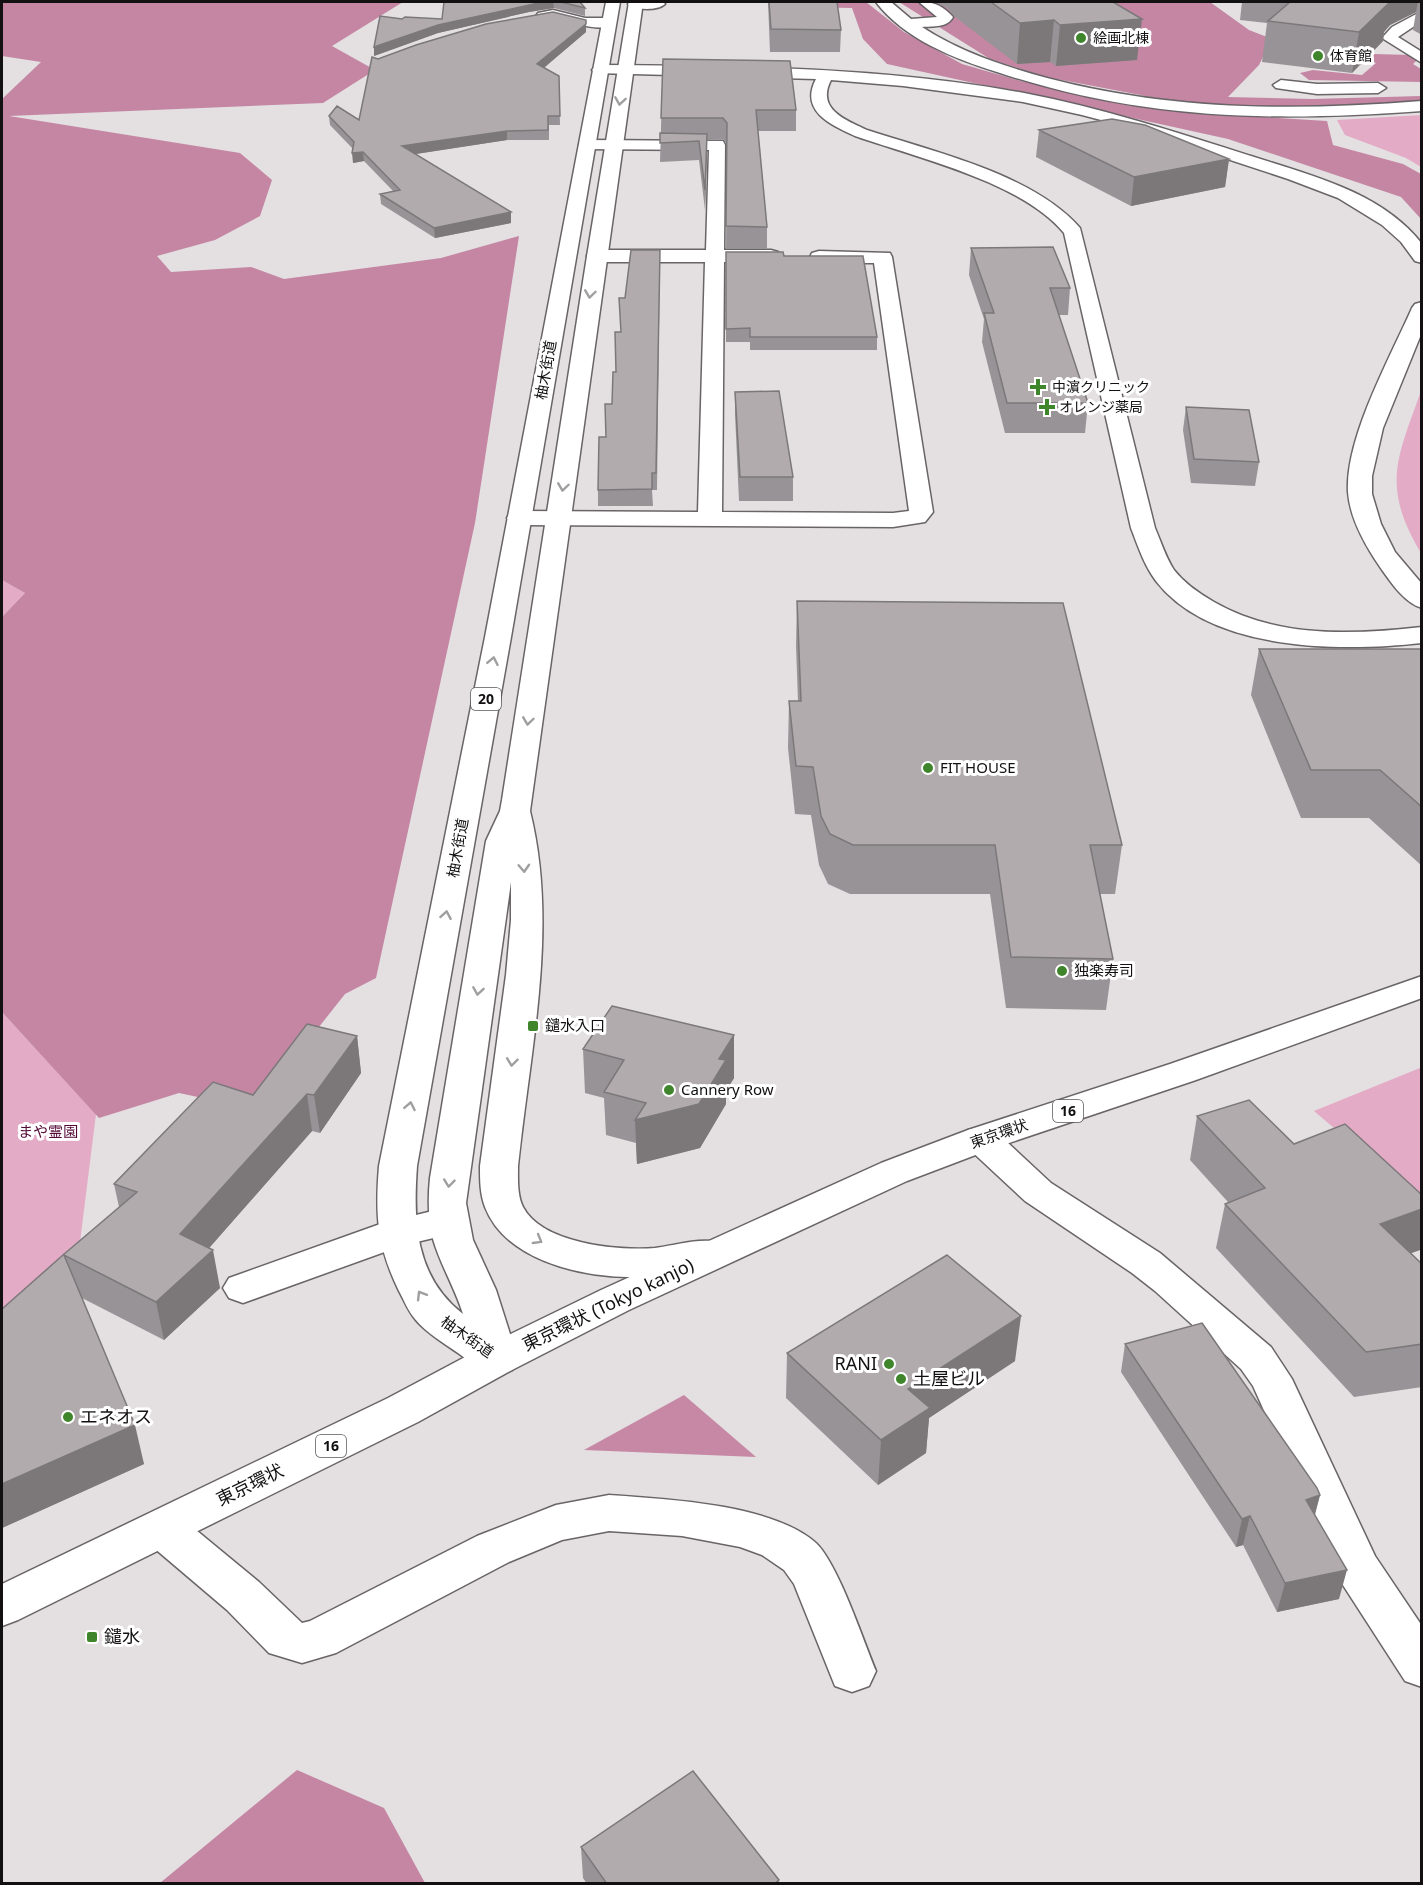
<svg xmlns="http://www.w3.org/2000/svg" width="1423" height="1885" font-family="'Noto Sans','Noto Sans JP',sans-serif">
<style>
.green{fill:#e3abc5}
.forest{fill:#c486a3}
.water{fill:#c688a5}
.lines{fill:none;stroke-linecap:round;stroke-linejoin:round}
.minor-casing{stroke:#696467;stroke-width:3}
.major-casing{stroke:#696467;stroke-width:3}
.highway-casing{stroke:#696467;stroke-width:3}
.minor{fill:#fff;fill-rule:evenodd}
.major{fill:#fff;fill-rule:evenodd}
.highway{fill:#fff;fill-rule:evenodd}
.wall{fill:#989396}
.shaded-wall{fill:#7c787a}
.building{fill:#b1abae;stroke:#7c787a;stroke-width:1.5}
.oneway{stroke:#a09fa0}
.poi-dot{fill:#3e852b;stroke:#fff;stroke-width:2}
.labels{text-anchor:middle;stroke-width:6;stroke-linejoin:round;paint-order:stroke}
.far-poi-label{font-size:14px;fill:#121011;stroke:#fff;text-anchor:start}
.shield{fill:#fff;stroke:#595858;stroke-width:1.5}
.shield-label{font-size:14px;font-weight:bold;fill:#121011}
.street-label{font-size:15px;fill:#121011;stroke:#fff}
.poi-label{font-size:15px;fill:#121011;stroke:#fff;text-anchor:start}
.park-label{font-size:15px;fill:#530836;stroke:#fff}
.near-street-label{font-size:18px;fill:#121011;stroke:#fff}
.near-poi-label{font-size:18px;fill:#121011;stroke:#fff;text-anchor:start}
</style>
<rect width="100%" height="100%" fill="#e4dfe1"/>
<path class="green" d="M1421,115V167L1406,158L1345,135L1337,120Z
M1421,391V553C1381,486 1397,459 1421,391Z
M2,580L25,593L2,617Z
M2,1012L96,1114L79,1250L2,1320Z
M1420,1068L1422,1070L1421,1202L1314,1111Z"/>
<path class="forest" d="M2,2H403L332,46L375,70L323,103L9,116L240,153L272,180L260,216L215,240L157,256L171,272L251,267L284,279L441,258L519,236L475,523L376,978L345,994L254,1109L179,1093L99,1118L2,1012V617L25,593L2,580V99L41,62L2,56Z
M786,2H866L904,32L962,64L1021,81L1181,112L1327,121L1333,145L1403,164L1421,174V219L1401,197L1228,139L887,64L863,39L852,8L795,7Z
M899,2H1210L1249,30L1272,39L1259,65L1228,97L1312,99L1421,96V101L1251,110L1151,97L1046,77L990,59Z
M1374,54L1410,55L1419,58L1413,64L1421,69V82L1309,80L1300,73L1313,70L1362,75L1376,63L1364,58Z
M297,1770L384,1808L425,1883H160Z"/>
<path class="water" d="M684,1395L756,1457L584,1450Z"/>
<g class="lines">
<defs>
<path id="minor" d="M630,2H663L665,4C657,11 640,9 630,7L628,4Z
M876,2H891L911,19L937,17L919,2C934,1 943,6 953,17C947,28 934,26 922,27C960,52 1004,66 1047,78C1173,111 1293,111 1422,101V111C1271,122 1142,120 997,72C955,59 904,39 876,2Z
M553,10L585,18H609L616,22C601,37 563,16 543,20L536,16L538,13Z
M1422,11V21L1398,37L1422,52V63L1382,38L1392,27Z
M600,65C742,66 884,67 1024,93C1102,108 1176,132 1251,156C1310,175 1382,192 1422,244V263L1415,261L1401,242L1382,225L1338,198L1288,179L1139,130L1082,115L1023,102L903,86L831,80C816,109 845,120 867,130C934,152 1033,174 1080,228L1155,528C1161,542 1166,558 1174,570C1184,583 1200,594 1214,602C1277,638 1351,635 1422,627V643C1341,652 1211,652 1156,581C1144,565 1138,546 1131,528L1064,233C1022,182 918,158 855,136C831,125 799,111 816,79L595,73L592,70L595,67Z
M1281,80L1317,84L1378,83L1386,88L1378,93L1317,94L1276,88L1273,85Z
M587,140L723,141L725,145L724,250H771L778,252L780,256L778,260L771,262H724L722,512L893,513L909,511L874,263H819L812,261L810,257L812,253L819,251L890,253L892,257L933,512L925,522L893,527L519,525L510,523L507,518L510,513L519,511L698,512L705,262H596L589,260L587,256L589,252L596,250H706L709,150L581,149L579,145Z
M1422,302V332L1383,428L1372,476V494L1381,524L1395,552L1422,584V608C1404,603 1390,581 1380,567C1365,545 1350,519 1348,492C1345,438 1390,358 1412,308L1415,304Z
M981,1127L994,1130L1051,1183L1160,1253L1271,1347L1292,1379L1375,1556L1422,1626V1687L1405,1681L1341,1582L1253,1386L1241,1369L1155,1291L1132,1273L1025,1201L968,1148L962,1139L968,1130Z
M449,1207L463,1211L468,1221L463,1231L404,1245L243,1303L229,1298L223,1288L229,1278L383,1223Z
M609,1495C666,1499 772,1504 816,1543C838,1564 863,1640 876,1671L869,1686L852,1692L835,1686L794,1584L784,1570L762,1555L740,1547L682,1536L609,1531L562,1540L509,1562L336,1653L302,1663L269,1653L227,1610L147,1542L141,1529L147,1516L163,1511L179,1516L259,1582L302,1623L310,1621L477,1536L556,1505Z"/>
<path id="major" d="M606,2H620L511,637L417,1166C413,1222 415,1277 463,1314C455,1288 440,1264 433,1239C428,1219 428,1198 430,1178L486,841L500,811L502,800L587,256L629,2H643L530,811C559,927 530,1049 518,1166C518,1179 517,1195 523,1207C542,1244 619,1251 655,1248C678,1245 701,1237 723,1243L729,1253L723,1263C692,1272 659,1278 627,1277C577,1276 505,1259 485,1207C480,1194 480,1180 480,1166L506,975L511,920V882L466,1203L473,1240L496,1290L518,1359L512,1370C487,1378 478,1367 458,1353C444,1343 426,1333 415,1319C408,1311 404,1300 399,1291C377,1246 375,1215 379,1166L485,637Z"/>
<path id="highway" d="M1422,976V998L1196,1080L994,1148L907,1181L629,1310L512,1370L418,1422L18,1620L2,1626V1584L388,1398L482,1348L601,1290L881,1163L968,1130L1170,1064Z"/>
</defs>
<use href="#minor" class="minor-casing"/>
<use href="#major" class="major-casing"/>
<use href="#highway" class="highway-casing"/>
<use href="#minor" class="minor"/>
<use href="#major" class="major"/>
<use href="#highway" class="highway"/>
</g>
<path class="wall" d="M444,2H580L585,8V16L554,8L529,12L438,33L374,56V47L402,19H442Z
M768,2H837L841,30L840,52H770Z
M936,2H1113L1137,60L1056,66L1050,62L1017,64L955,17L947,8Z
M1242,2H1422V35L1413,30L1416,12L1390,25L1384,32L1383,41L1352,73L1262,62L1267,23L1240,20Z
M586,20V32L544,67L559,76L560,125H549V140H507L415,154L511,223L435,238L381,204L380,194L393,191L364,161L353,163V149L330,125L329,116L359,120L378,59Z
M663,59L796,110V131H758L767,227V249H726L727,144L723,139H707L705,210L699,160L660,162Z
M1039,130L1229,159L1225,187L1131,206L1036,157Z
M971,248L1070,288L1068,315H1059L1088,403L1085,433H1005L982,342L984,319L969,275Z
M660,250L657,490H652L653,506H598V490L606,437L612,404L625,298Z
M726,252L784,256L877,337V350H750V342H726Z
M735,392L793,477V501H739L735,414Z
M1186,407L1259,462L1255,486L1191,483L1183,430Z
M797,601L1122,845L1115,894H1100L1113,959L1106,1010L1006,1008L990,894H850L828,884L819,865L811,815L795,814L788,748L789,701H798L796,646Z
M1259,649H1422V866L1369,818H1301L1251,695Z
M734,1035V1078L726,1091V1104L700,1148L637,1164L636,1143L606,1135L604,1098L585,1093L583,1049Z
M357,1036L361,1073L320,1133L312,1131L209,1248L220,1288L164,1340L82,1298L144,1464L2,1528V1309L119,1207L114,1184L253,1095Z
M1197,1116L1294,1144L1422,1195V1244L1420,1250L1411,1253L1422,1264V1387L1354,1397L1216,1248L1225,1204L1228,1202L1190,1160Z
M1125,1344L1320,1495L1315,1515L1339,1599L1277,1612L1243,1545L1236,1547L1121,1372Z
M787,1353L1015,1361L929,1418L926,1453L878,1485L786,1398Z
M581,1847L779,1880V1884H587L583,1878Z"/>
<path class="shaded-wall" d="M543,2H553L554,8L529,12L438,33L374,56V47L438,25Z
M1387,2H1418L1416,12L1390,25L1384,32L1383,41L1352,73L1359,32Z
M1142,19L1137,60L1056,66L1060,25Z
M1054,20L1050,62L1017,64L1020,23Z
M586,24V32L538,73L537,64Z
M507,131V140L403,156L402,146Z
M707,134V152L705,210V190Z
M363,152L364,161L353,163L352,153Z
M1229,159L1225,187L1131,206L1134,177Z
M511,212V223L435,238L434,228Z
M734,1035V1078L726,1091V1104L700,1148L637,1164L635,1120L719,1059Z
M357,1036L361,1073L320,1133L314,1095Z
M307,1094L312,1131L188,1272L180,1234Z
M1422,1209V1244L1420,1250L1369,1268L1380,1224Z
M213,1250L220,1288L164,1340L156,1302Z
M1021,1316L1015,1361L929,1418L926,1453L878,1485L881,1440L908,1389Z
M135,1425L144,1464L2,1528V1484Z
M1320,1495L1312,1524L1306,1500Z
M1250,1516L1243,1545L1236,1547L1242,1519Z
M1347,1570L1339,1599L1277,1612L1285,1583Z"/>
<path class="building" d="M444,2H543L438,25L374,47L380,16L402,19L405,17L442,19Z
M561,2H580L585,8Z
M769,2H837L841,30L771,29Z
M991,2H1113L1142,19L1060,25L1054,20L1020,23Z
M1290,2H1390L1359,32L1268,21Z
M553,12L586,20V24L537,64L559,76L560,116H548V130L507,131L402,146L511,212L434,228L380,194L400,190L363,152L352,153L354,142L329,116L337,106L359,120L372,57L378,59L416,45L486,24Z
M663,59L790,61L796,110H756L767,227L726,226L727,123L723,118H661Z
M1112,119L1145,125L1229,159L1134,177L1039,130Z
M660,133L707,134L705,190L699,141L660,143Z
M1053,247L1070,288H1050L1088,403H1007L984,313H994L971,248Z
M631,250H660L656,473H652V489L598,490L599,437H606L605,404H612L613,372H616L615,332H621L619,298H625Z
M726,252H783L784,256H863L877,337H750V328L726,329Z
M779,391L793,477H740L735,392Z
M1186,407L1249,410L1259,462L1194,459Z
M797,601L1063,603L1122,845H1090L1113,959L1011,957L995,845H853L830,834L821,816L813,767L796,766L789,701H801Z
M1259,649H1422V807L1380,770H1311Z
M612,1006L734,1035L719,1059L726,1060L699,1104L635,1120L646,1103L604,1092L624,1060L583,1049Z
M307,1024L357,1036L314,1095L307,1094L180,1234L213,1250L156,1302L64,1255L135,1425L2,1484V1309L63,1255L137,1192L114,1184L213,1082L253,1095Z
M1249,1100L1294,1144L1345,1124L1422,1195V1209L1380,1224L1422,1264V1344L1366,1352L1225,1204L1265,1188L1197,1116Z
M947,1255L1021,1316L908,1389L930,1408L881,1440L787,1353Z
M1202,1323L1317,1488L1320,1495L1306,1500L1347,1570L1285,1583L1250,1516L1242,1519L1125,1344Z
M693,1771L779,1880L774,1884H607L581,1847Z"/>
<defs><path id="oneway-chevron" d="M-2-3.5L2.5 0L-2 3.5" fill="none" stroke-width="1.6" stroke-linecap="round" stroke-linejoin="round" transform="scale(1.5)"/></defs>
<g class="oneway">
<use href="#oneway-chevron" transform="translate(620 101) rotate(99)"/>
<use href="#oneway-chevron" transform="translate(590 294) rotate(98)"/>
<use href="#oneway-chevron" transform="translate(563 487) rotate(98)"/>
<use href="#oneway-chevron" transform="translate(493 661) rotate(-79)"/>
<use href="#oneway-chevron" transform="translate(528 721) rotate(98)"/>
<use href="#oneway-chevron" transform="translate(524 868) rotate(87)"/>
<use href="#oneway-chevron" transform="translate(446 915) rotate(-80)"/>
<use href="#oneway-chevron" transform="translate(478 991) rotate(99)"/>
<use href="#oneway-chevron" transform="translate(512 1062) rotate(97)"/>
<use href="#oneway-chevron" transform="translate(410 1106) rotate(-79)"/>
<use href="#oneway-chevron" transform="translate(449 1183) rotate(96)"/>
<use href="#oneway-chevron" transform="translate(538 1240) rotate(30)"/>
<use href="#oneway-chevron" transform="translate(421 1295) rotate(-121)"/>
</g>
<g class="poi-dot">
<circle cx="1081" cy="38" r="6"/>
<circle cx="1318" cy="56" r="6"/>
<path d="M1035 378h6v6h6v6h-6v6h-6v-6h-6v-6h6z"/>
<path d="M1044 398h6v6h6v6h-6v6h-6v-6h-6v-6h6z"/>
<circle cx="928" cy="768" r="6"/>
<circle cx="1062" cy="971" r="6"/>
<rect x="527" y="1020" width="12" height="12" rx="3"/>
<circle cx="669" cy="1090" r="6"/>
<circle cx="889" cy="1364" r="6"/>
<circle cx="901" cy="1379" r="6"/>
<circle cx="68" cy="1417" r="6"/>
<rect x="86" y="1631" width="12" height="12" rx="3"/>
</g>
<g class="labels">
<g class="far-poi-label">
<text x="1093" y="43">絵画北棟</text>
<text x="1330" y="61">体育館</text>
<text x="1052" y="392">中濵クリニック</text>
<text x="1059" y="412">オレンジ薬局</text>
</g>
<g class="shield">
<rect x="471" y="688" width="30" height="22" rx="4.5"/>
<rect x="1053" y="1100" width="30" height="22" rx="4.5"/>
<rect x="316" y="1435" width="30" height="22" rx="4.5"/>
</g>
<g class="shield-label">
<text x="486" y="704">20</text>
<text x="1068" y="1116">16</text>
<text x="331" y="1451">16</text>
</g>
<g class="street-label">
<text transform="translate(546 370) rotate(-80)" y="5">柚木街道</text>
<text transform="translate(458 848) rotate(-80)" y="5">柚木街道</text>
<text transform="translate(999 1134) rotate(-19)" y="5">東京環状</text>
<text transform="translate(467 1337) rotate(35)" y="5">柚木街道</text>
</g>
<g class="poi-label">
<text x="940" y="773">FIT HOUSE</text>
<text x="1074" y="976">独楽寿司</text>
<text x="545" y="1031">鑓水入口</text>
<text x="681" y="1095">Cannery Row</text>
</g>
<g class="park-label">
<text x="48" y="1137">まや霊園</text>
</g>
<g class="near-street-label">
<text transform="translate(608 1305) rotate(-26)" y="6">東京環状 (Tokyo kanjo)</text>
<text transform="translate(250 1485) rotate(-26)" y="6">東京環状</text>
</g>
<g class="near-poi-label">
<text x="877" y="1370" text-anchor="end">RANI</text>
<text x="913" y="1385">土屋ビル</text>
<text x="80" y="1423">エネオス</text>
<text x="104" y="1643">鑓水</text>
</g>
</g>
<rect width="1423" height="1885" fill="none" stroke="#121011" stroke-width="6"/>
</svg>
